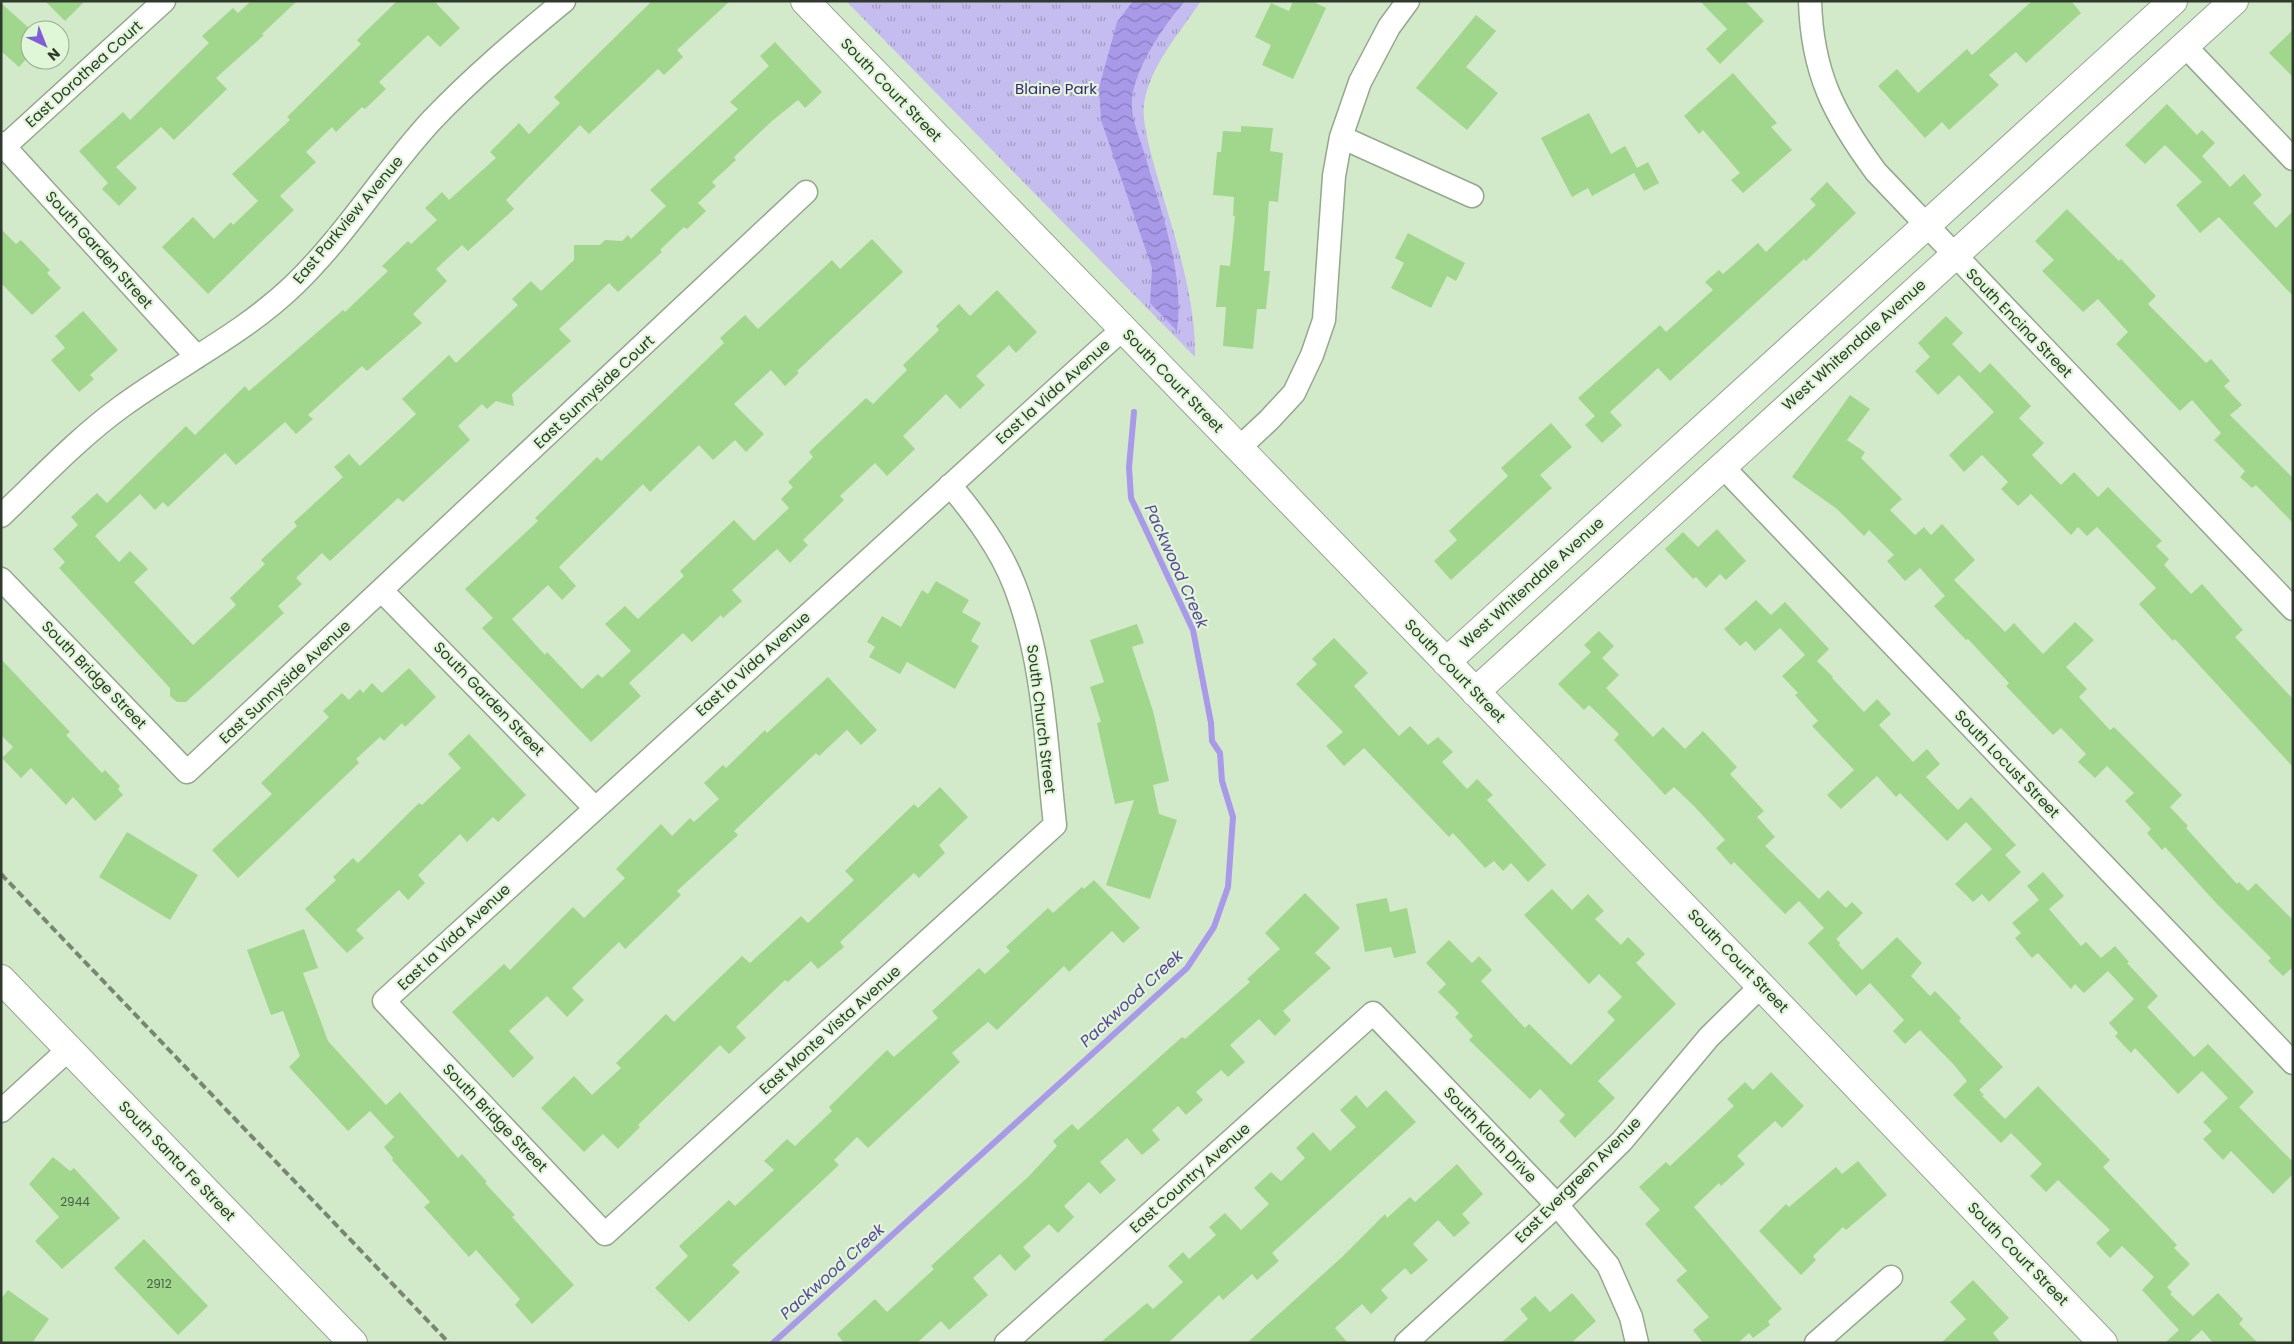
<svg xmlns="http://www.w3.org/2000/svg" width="2294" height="1344" font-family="Poppins,sans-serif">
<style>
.park{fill:url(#park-tufts)}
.water{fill:url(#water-waves)}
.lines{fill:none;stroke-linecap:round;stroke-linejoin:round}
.stream{stroke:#a999e9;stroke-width:6}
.building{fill:#a0d78d}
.minor-casing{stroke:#92a98b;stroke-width:25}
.tertiary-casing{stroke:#92a98b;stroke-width:30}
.minor{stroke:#fff;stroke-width:22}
.tertiary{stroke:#fff;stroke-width:28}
.rail{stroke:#778772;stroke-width:4;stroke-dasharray:8 4;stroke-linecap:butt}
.labels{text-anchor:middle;stroke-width:4.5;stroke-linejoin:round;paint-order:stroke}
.number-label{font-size:12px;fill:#4b6044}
.street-label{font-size:15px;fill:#2f392c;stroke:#dff7d7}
.park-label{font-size:15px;fill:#41237e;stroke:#dff7d7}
.water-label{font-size:16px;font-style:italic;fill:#5c429f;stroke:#dff7d7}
</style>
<defs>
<pattern id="park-tufts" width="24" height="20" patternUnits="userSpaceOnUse" patternTransform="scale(1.25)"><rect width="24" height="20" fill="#c5bdef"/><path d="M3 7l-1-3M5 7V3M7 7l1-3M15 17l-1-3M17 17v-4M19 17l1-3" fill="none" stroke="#a09bc2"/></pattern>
<pattern id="water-waves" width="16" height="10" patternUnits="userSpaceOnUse" patternTransform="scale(1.25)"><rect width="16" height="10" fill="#a999e9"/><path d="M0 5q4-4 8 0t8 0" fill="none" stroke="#8a7ebd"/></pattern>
</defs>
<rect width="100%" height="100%" fill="#d2eaca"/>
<path class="park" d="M846,1H1201C1180,33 1150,65 1144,104C1141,122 1154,164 1159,182C1175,239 1196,297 1195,357Z"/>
<path class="water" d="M1133,1H1185C1164,25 1129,75 1132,108C1133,123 1140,139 1144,152C1160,209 1185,272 1177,331L1150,303L1152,268L1101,120L1099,88L1117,22Z"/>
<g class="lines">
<path class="stream" d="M773,1343L1187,968L1214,927L1228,887L1233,817L1222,781L1220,753L1212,741L1211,723L1193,630L1131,498L1129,467L1134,412"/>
</g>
<path class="building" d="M45,1H85L65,21Z
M251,1H297L262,34L264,35L216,78L227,89L174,140L161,127L116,167L137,188L119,206L102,189L108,183L79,151L123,112L130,120L209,43L202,36L233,8L238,13Z
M397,1H434L460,28L440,47L428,35L379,82L386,89L365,109L362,107L336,132L332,127L306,152L316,162L280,196L294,210L208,294L162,247L193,217L214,239L231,222L233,225L258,201L232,174L290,120L287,117L361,44L357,40Z
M652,1H730L677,50L683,57L664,75L658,69L589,134L580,125L506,200L514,209L468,251L462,245L436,269L447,281L413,314L422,323L367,371L362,366L308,415L313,419L296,434L285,422L236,465L225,453L168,507L163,502L155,510L140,494L95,536L119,562L130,551L148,569L134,582L193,645L236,605L230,598L265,564L261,560L297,526L294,522L343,477L334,467L349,454L360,466L416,414L402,399L449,355L456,363L518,305L512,299L531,281L541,291L574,260V245H600L605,240L622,241L628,235L631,239L666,206L650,190L738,109L730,102L769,66L760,56L775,42L822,92L805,108L798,100L772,121L734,157L736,160L712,182L716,186L698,203L706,211L687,229L684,227L660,250L662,252L618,292L609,283L559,329L571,341L512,394L514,406L496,401L487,409L482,404L458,426L470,440L403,502L398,498L330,561L322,553L296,578L302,584L278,606L284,613L186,702H177L170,696V688L59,568L65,562L53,549L78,525L71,517L97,493L107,503L186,426L195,435L245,386L249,391L343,310L345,312L388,271L382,266L408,241L411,244L437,220L425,208L442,192L449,200L496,158L490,152L519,123L529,134L560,103L554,97Z
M1293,1H1312L1326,8L1293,79L1262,65L1271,45L1255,37L1271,3L1289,11Z
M1700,1H1745L1764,21L1720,64L1706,49L1727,29Z
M2032,1H2071L2081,13L2026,63L2016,52L1989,75L1999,85L1949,130L1942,122L1925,138L1878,86L1897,69L1918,93L1967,49L1972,55Z
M1,3L30,29V55L19,67L1,51Z
M1476,15L1496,31L1466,67L1498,93L1467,130L1416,88Z
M2293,30V77L2269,53Z
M1733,73L1777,123L1771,127L1792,150L1743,193L1731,180L1740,173L1703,130L1699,134L1684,116Z
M2167,104L2197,135L2202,130L2215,143L2202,156L2230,187L2244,174L2262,195L2253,203L2276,228L2293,211V296L2219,217L2200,233L2176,205L2202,182L2165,145L2145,164L2125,145Z
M1589,113L1611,154L1625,146L1637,168L1648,162L1659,183L1644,191L1634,173L1592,196L1588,188L1572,197L1541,138Z
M1241,126L1273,128L1270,151L1283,153L1278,202L1269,201L1264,271H1270L1266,309H1257L1253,349L1223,346L1226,307H1216L1220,265L1230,266L1235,216H1233L1234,197L1213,195L1217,152H1221L1223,131L1241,132Z
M1827,182L1856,213L1806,261L1804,259L1670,381L1658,368L1610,412L1622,425L1602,443L1585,425L1595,416L1578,398L1660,325L1666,332L1713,290L1705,282L1719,270L1723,274L1758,243L1766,252L1816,205L1810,199Z
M2067,209L2119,261L2121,259L2156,296L2148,304L2206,363L2211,359L2230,381L2224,386L2242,405L2230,415L2293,478V523L2256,485L2252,488L2240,477L2245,471L2214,440L2221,433L2192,400L2180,411L2116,344L2128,332L2098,299L2083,312L2042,271L2054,260L2035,241Z
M1,229L16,244L21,240L50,270L47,273L61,288L32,315L1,283Z
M1408,233L1465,263L1456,281L1447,276L1431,308L1391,288L1404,263L1395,258Z
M872,239L903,272L797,371L799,373L785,386L771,370L734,404L764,434L746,452L735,440L713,460L699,445L650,492L643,484L559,567L576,586L562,600L548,585L512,619L545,655L547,652L582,689L598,674L602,678L631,651L605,624L625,606L638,619L684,576L680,571L734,520L754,541L789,508L781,499L793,487L788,482L813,457L809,452L866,398L873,404L907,370L903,365L939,330L936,326L959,304L970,316L997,290L1037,332L1016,353L1009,345L976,376L985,385L960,409L946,394L903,436L915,449L887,476L875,463L840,496L844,500L803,540L808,545L790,563L777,549L732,590L742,601L723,618L721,615L692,642L683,633L629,683L641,696L591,742L482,628L493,618L465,589L538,521L535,518L597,457L601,461L724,343L720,338L745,315L758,329L832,260L840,269Z
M83,311L118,350L90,375L94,379L79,392L51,360L65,348L55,336Z
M1946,316L1963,333L1952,344L1980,373L1990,363L2031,406L2019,418L2044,443L2032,455L2061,485L2074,472L2098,497L2108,487L2162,541L2156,546L2169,559L2164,565L2191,594L2202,584L2243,630L2235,637L2293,699V767L2175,639L2173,641L2139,604L2156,588L2097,527L2087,536L2078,527L2071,535L2031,494L2018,506L2001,489L2008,482L1982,455L1964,472L1949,455L1994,412L1959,375L1938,395L1915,371L1930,357L1918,343Z
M1850,395L1870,409L1847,440L1865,452L1861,458L1902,499L1890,510L1915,535L1924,527L1931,535L1942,524L1975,560L1954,580L2005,632L2014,623L2043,654L2075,622L2094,640L2066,667L2087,689L2079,697L2110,730L2114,727L2182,795L2170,807L2188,826L2186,828L2237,884L2239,882L2248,891L2256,883L2293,920V967L2283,976L2268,961L2271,958L2217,904L2165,847L2162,850L2147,833L2151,829L2125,801L2134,793L2107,766L2095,778L2078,762L2086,754L2061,728L2053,735L2006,686L2009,683L1968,639L1966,640L1934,606L1945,596L1920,568L1905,581L1887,561L1894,555L1869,530L1864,536L1837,509L1792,477Z
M1551,423L1572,447L1540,475L1552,488L1451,580L1434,561L1457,540L1449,531L1508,476L1501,468Z
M1717,529L1746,561L1726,580L1720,574L1706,588L1696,577L1693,579L1665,549L1683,532L1698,547Z
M936,581L969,600L962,612L981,623L971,641L979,646L955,689L907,662L900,674L869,657L875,647L867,642L882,616L901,627L922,590L928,594Z
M1756,600L1771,615L1785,602L1829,649L1817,661L1833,677L1832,678L1864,712L1877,699L1891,714L1879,725L1913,762L1927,749L1940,764L1926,777L1958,810L1971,797L2016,845L2005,855L2021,872L1989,902L1982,894L1973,902L1955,884L1992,849L1966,822L1947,841L1900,793L1896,797L1877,776L1841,809L1827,795L1854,770L1812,726L1818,721L1795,695L1798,693L1782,676L1805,655L1780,628L1755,651L1746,641L1740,646L1724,629Z
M1137,624L1144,643L1132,647L1153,711L1169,781L1153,785L1159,814L1177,820L1150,899L1106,885L1134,800L1115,804L1097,723L1101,722L1090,687L1104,682L1090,640Z
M1599,631L1614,646L1602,658L1619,675L1606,688L1653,737L1663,727L1685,749L1703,731L1737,767L1730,774L1764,811L1757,817L1775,837L1765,846L1819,899L1828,890L1846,908L1852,902L1863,913L1836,939L1840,943L1839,945L1862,970L1897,937L1922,963L1911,976L1930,996L1935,991L1961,1018L1959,1021L2003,1067L1979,1090L1984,1095L1982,1096L2005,1119L2038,1086L2110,1160L2103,1167L2177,1245L2174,1248L2190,1264L2167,1287L2172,1292L2170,1294L2193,1316L2218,1293L2243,1319L2239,1324L2258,1343H2213L2202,1330L2188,1343L2166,1342L2179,1330L2142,1290L2154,1277L2122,1246L2110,1258L2096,1243L2110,1230L2058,1180L2046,1192L2030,1176L2042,1164L2011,1133L2001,1143L1953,1095L1967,1081L1954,1065L1920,1030L1905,1044L1893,1031L1904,1020L1870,983L1856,996L1808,943L1824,928L1799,901L1785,914L1734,862L1731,865L1716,848L1725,840L1695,807L1674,787L1665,795L1614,740L1619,734L1589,705L1584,710L1558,684L1591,652L1584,645Z
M1334,638L1368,673L1354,686L1399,736L1410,726L1428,745L1438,737L1453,752L1442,762L1467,789L1477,779L1493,795L1487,800L1546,865L1528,882L1511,863L1503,871L1494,861L1485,868L1453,833L1449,837L1364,748L1344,766L1326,746L1343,732L1296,684L1317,664L1312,659Z
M1,659L70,732L66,735L102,773L105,770L120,786L118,789L123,795L95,821L73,797L66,805L31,768L21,778L2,758L13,747L1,735Z
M409,668L436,697L405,727L402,723L384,741L380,737L356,759L359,763L238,878L212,850L272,794L261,783L329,717L323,711L342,693L349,700L360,689L363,693L372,683L382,693Z
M828,677L877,730L861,745L847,730L819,756L816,753L734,831L738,835L677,891L681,895L625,949L619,942L572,988L584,1000L567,1017L547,996L509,1031L534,1058L513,1078L452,1012L504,964L510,970L573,907L584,918L625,878L616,869L661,824L672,836L690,818L694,822L719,799L704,783L723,765L726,768L765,730L767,733Z
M469,734L526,795L498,822L493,817L467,842L460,834L418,875L425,883L408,900L399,890L356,930L364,938L347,953L305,909L336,880L333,877L353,858L358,863L419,803L422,805L461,768L448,754Z
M940,787L968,817L939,845L945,853L919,878L914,873L840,942L844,947L818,969L811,961L788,982L785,980L736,1027L746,1038L729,1054L720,1045L638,1125L640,1127L618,1149L603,1134L584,1152L541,1108L574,1076L592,1095L621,1068L616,1063L666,1014L674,1022L742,956L750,963L801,916L808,923L854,880L845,871L914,804L918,808Z
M127,832L198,875L170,920L99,877Z
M2043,872L2064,896L2049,909L2081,946L2086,942L2101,958L2115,946L2129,962L2127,963L2158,996L2147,1007L2162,1023L2194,1057L2208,1044L2254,1092L2239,1107L2293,1162V1174L2273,1194L2231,1151L2223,1160L2203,1139L2212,1131L2203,1122L2228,1098L2202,1071L2178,1094L2135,1048L2131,1053L2115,1036L2118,1033L2109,1023L2134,999L2108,971L2084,993L2075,984L2071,989L2038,953L2032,958L2015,938L2021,933L2012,923L2039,900L2027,886Z
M1094,880L1140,928L1123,943L1112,931L1069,972L1064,966L997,1030L988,1022L952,1053L960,1062L868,1148L857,1137L834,1160L839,1165L732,1265L740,1272L689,1322L655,1288L688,1256L679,1246L729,1200L735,1206L774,1170L764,1161L787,1139L795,1146L832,1111L829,1107L887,1050L894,1057L938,1018L932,1011L979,968L985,974L1010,951L1006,947L1048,908L1053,913L1082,887L1084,889Z
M1552,889L1572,910L1588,894L1604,911L1595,919L1621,945L1628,937L1645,954L1636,963L1676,1004L1598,1081L1615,1098L1575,1138L1559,1121L1565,1115L1540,1089L1530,1099L1469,1040L1473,1036L1455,1017L1459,1013L1438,992L1446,984L1426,963L1449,940L1472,963L1479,956L1492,970L1481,981L1525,1028L1529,1024L1571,1065L1615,1020L1607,1012L1622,997L1599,974L1589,984L1524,915Z
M1305,893L1340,928L1315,953L1331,968L1283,1011L1291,1020L1275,1036L1259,1019L1230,1045L1245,1062L1228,1077L1221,1070L1196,1092L1203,1100L1186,1115L1178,1106L1152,1130L1160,1140L1142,1155L1127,1138L1100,1162L1116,1180L1100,1194L1089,1182L1064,1206L1074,1217L1058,1233L1049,1224L1023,1247L1031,1256L1015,1271L1000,1254L973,1278L988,1295L949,1330L941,1321L917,1343H844L837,1334L875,1299L887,1312L934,1269L931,1266L1029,1176L1057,1146L1053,1141L1072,1124L1078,1130L1182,1037L1185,1039L1250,982L1247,979L1280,949L1265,933Z
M1387,898L1390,912L1407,908L1416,953L1394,958L1391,947L1365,952L1356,904Z
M304,929L318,968L303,973L328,1041L386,1105L400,1092L458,1158L462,1154L487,1182L485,1183L515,1215L512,1217L574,1285L532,1324L515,1305L520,1299L476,1250L469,1257L424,1207L430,1202L392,1160L393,1158L384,1147L394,1137L370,1111L348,1131L289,1067L300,1056L283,1011L271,1015L247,950Z
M1771,1072L1804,1106L1782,1128L1775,1121L1737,1156L1745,1164L1721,1186L1719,1183L1694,1207L1782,1309L1768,1321L1770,1325L1753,1338L1749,1333L1738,1343H1703L1693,1330L1709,1317L1676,1280L1687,1271L1645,1224L1660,1210L1639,1187L1666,1162L1670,1166L1734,1106L1727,1099L1745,1082L1753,1090Z
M1386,1090L1416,1122L1272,1253L1279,1261L1257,1280L1252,1274L1223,1300L1219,1295L1168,1343H1100L1147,1303L1153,1309L1183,1282L1168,1266L1183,1252L1189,1259L1216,1235L1209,1227L1225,1213L1241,1230L1269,1204L1254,1188L1271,1172L1281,1181L1305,1158L1296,1148L1313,1132L1330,1151L1356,1127L1340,1110L1356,1095L1367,1108Z
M53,1157L70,1171L74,1168L120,1218L62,1269L35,1241L59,1217L29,1184Z
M1858,1161L1887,1195L1846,1230L1843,1227L1813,1256L1816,1260L1801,1275L1759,1231L1786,1204L1789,1207L1836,1167L1842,1174Z
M1457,1164L1483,1194L1462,1214L1470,1223L1454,1237L1438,1220L1413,1244L1428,1260L1411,1275L1405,1268L1381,1290L1388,1298L1371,1314L1362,1304L1335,1328L1348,1343H1247L1342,1257L1385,1214L1387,1218L1410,1197L1415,1202Z
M144,1239L208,1306L178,1335L114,1268Z
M1973,1280L2009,1318L1993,1333L2001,1343H1941L1966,1319L1950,1302Z
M8,1290L49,1319L32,1343H1V1299Z
M1572,1293L1596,1321L1571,1343H1501L1528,1319L1520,1309L1535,1296L1550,1312Z"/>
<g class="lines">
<defs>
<path id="minor" d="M1810,1C1812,73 1834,115 1876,172L2293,609
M2185,46L2293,159
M1341,137L1472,196
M1,143L197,357
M4,147L164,1
M1239,448L1269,420L1294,393L1312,355L1324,320L1334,176L1341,137L1360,82L1389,27L1408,1
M1722,466L2293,1063
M950,485C975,515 1000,548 1014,584C1044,660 1046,745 1055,825L605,1234L384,1001L1097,352L1123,329
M1,516C40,479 77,439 121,407C178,365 242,335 294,285C346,235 383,173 432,120C473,77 518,39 564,1
M1,579L187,772L806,192
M382,591L595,808
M1,1111L69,1049
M1006,1343L1373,1013L1557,1205L1608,1265L1631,1317L1637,1343
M1406,1343L1557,1205L1622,1141L1709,1037L1761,986
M1816,1343L1891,1277"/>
<path id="tertiary" d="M805,1L1761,986L2103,1343
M1446,662L2173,1
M1475,692L2234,1
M1,979L353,1343"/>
</defs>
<use href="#minor" class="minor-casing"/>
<use href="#tertiary" class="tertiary-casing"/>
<use href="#minor" class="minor"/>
<use href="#tertiary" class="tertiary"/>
<path class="rail" d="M1,874L449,1343"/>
</g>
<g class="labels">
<g class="number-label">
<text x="75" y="1206">2944</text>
<text x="159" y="1288">2912</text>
</g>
<g class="street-label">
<text transform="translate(84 74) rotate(-42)" y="5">East Dorothea Court</text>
<text transform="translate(891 90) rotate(46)" y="5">South Court Street</text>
<text transform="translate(348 220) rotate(-50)" y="5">East Parkview Avenue</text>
<text transform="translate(99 250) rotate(48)" y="5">South Garden Street</text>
<text transform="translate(2019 323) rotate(46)" y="5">South Encina Street</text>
<text transform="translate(1854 345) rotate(-42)" y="5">West Whitendale Avenue</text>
<text transform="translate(1173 381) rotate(46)" y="5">South Court Street</text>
<text transform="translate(594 392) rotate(-43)" y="5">East Sunnyside Court</text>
<text transform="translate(1053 392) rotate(-42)" y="5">East la Vida Avenue</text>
<text transform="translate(1532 583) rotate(-42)" y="5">West Whitendale Avenue</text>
<text transform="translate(753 664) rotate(-42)" y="5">East la Vida Avenue</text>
<text transform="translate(1455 671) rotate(46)" y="5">South Court Street</text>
<text transform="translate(94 675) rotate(46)" y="5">South Bridge Street</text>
<text transform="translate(285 682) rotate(-43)" y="5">East Sunnyside Avenue</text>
<text transform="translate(489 699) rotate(46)" y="5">South Garden Street</text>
<text transform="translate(1041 719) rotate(83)" y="5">South Church Street</text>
<text transform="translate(2007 764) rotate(46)" y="5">South Locust Street</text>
<text transform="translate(454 937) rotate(-43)" y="5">East la Vida Avenue</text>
<text transform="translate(1738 961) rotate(46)" y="5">South Court Street</text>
<text transform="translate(830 1030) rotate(-42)" y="5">East Monte Vista Avenue</text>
<text transform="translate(495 1118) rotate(46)" y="5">South Bridge Street</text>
<text transform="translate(1490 1135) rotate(46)" y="5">South Kloth Drive</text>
<text transform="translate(177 1161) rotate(46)" y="5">South Santa Fe Street</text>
<text transform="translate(1190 1178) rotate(-42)" y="5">East Country Avenue</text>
<text transform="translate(1578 1180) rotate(-45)" y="5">East Evergreen Avenue</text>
<text transform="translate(2018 1254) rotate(46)" y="5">South Court Street</text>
</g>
<g class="park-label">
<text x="1056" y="94">Blaine Park</text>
</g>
<g class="water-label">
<text transform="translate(1177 566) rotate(66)" y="6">Packwood Creek</text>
<text transform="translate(1131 998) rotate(-43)" y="6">Packwood Creek</text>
<text transform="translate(832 1271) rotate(-42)" y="6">Packwood Creek</text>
</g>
</g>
<rect width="2294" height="1344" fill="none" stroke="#2f392c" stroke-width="5"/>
<g transform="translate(45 45) rotate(137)"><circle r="24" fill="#dff7d7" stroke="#99ab93"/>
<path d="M0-4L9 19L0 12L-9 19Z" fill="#805ed9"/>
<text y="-8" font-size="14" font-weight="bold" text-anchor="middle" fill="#2f392c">N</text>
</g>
</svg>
